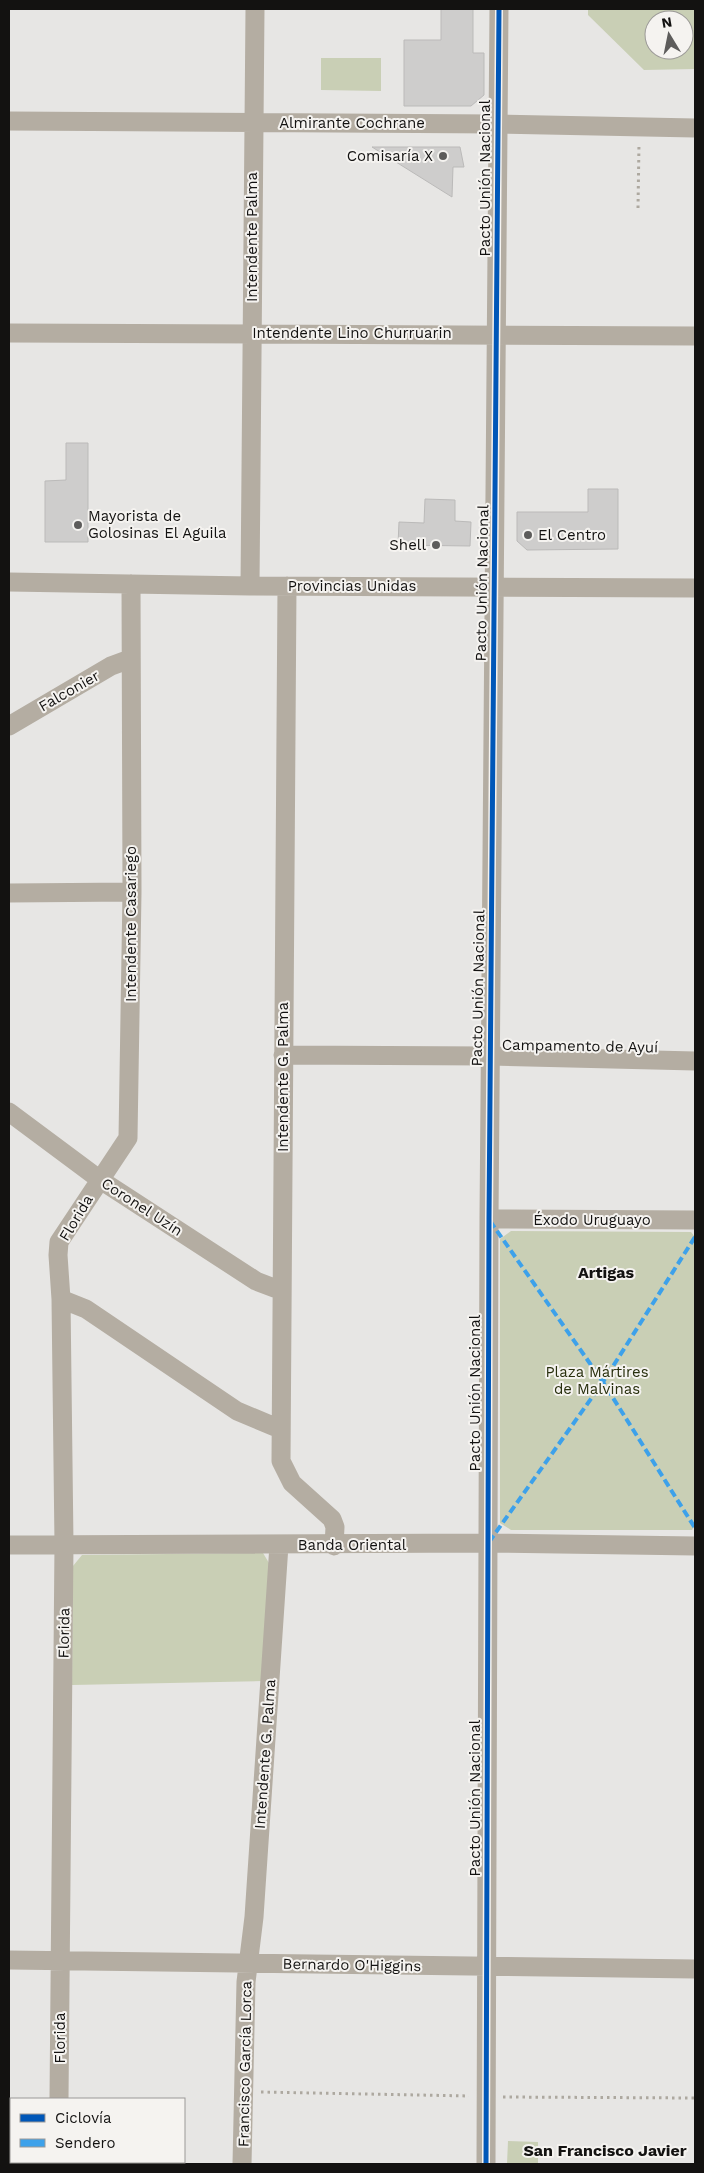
<svg xmlns="http://www.w3.org/2000/svg" width="704" height="2173" font-family="'Work Sans',sans-serif">
<style>
.green{fill:#c9cfb5;fill-rule:evenodd}
.building{fill:#cecdcc;stroke:#bbbab9}
.lines{fill:none;stroke-linecap:round;stroke-linejoin:round}
.path{stroke:#ada89f;stroke-width:3;stroke-dasharray:2.5 4;stroke-linecap:butt}
.minor{stroke:#b4ada2;stroke-width:19}
.quiet{stroke:#3da1ea;stroke-width:4;stroke-dasharray:8 4;stroke-linecap:butt}
.cycleway-casing{stroke:#f5f3f0;stroke-width:8}
.cycleway{stroke:#0057b8;stroke-width:5}
.poi-dot{fill:#5d5c5b;stroke:#f5f3f0;stroke-width:2}
.labels{text-anchor:middle;stroke-width:4;stroke-linejoin:round;paint-order:stroke}
.street-label{font-size:15px;fill:#131211;stroke:#f5f3f0}
.poi-label{font-size:15px;fill:#131211;stroke:#f5f3f0;text-anchor:end}
.park-label{font-size:15px;fill:#282f0d;stroke:#f5f3f0}
.neighbourhood-label{font-size:16px;font-weight:bold;fill:#131211;stroke:#f5f3f0}
</style>
<rect width="100%" height="100%" fill="#e7e6e4"/>
<path class="green" d="M588,9H695V69L644,70L588,15ZM654,20H684V50H654Z
M321,58H381V91L321,90Z
M511,1231L691,1232L695,1237V1526L692,1530H511L500,1523V1239Z
M263,1553L269,1563L262,1681L72,1685L73,1566L82,1555Z
M508,2141L538,2142V2164H507Z"/>
<path class="building" d="M441,9H473V53H484V95L471,106H404V40H441Z
M372,147H460L464,167H453L452,197Z
M66,443H88V542H45V481L66,480Z
M588,489H618V549L527,550L517,541V512H588Z
M425,499L455,500V521L471,522L470,546L398,545L399,522L424,523Z"/>
<g class="lines">
<path class="path" d="M638,208L639,143
M261,2092L469,2096
M503,2097L695,2098"/>
<path class="minor" d="M9,121L498,124L695,128
M9,333L695,336
M9,582L250,586L695,588
M250,586L255,9
M287,586L281,1461L292,1483L332,1519L335,1527L334,1546
M9,726L111,666L130,659
M9,893L132,892
M283,1055L490,1056L695,1061
M9,1112L99,1179L256,1281L282,1291
M489,1219L695,1220
M61,1299L86,1309L237,1411L280,1429
M9,1545L487,1543L695,1546
M9,1960L695,1969
M59,2099L64,1544L61,1299L58,1255L59,1242L128,1138L132,892L131,584
M59,2164V2162
M242,2164L246,1982L254,1917L279,1545
M486,2164L489,1219L499,9"/>
<path class="quiet" d="M490,1221L603,1382L695,1528
M489,1542L603,1382L695,1237"/>
<defs>
<path id="cycleway" d="M486,2164L489,1219L499,9"/>
</defs>
<use href="#cycleway" class="cycleway-casing"/>
<use href="#cycleway" class="cycleway"/>
</g>
<g class="poi-dot">
<circle cx="443" cy="156" r="5"/>
<circle cx="78" cy="525" r="5"/>
<circle cx="528" cy="535" r="5"/>
<circle cx="436" cy="545" r="5"/>
</g>
<g class="labels">
<g class="street-label">
<text x="352" y="128">Almirante Cochrane</text>
<text transform="translate(485 178) rotate(-90)" y="5">Pacto Unión Nacional</text>
<text transform="translate(252 237) rotate(-90)" y="5">Intendente Palma</text>
<text x="352" y="338">Intendente Lino Churruarin</text>
<text transform="translate(482 583) rotate(-89)" y="5">Pacto Unión Nacional</text>
<text x="352" y="591">Provincias Unidas</text>
<text transform="translate(69 691) rotate(-30)" y="5">Falconier</text>
<text transform="translate(131 924) rotate(-90)" y="5">Intendente Casariego</text>
<text transform="translate(478 988) rotate(-89)" y="5">Pacto Unión Nacional</text>
<text transform="translate(580 1046) rotate(1)" y="5">Campamento de Ayuí</text>
<text transform="translate(283 1077) rotate(-90)" y="5">Intendente G. Palma</text>
<text transform="translate(142 1207) rotate(33)" y="5">Coronel Uzín</text>
<text transform="translate(76 1218) rotate(-59)" y="5">Florida</text>
<text x="592" y="1225">Éxodo Uruguayo</text>
<text transform="translate(475 1393) rotate(-90)" y="5">Pacto Unión Nacional</text>
<text x="352" y="1550">Banda Oriental</text>
<text transform="translate(64 1633) rotate(-89)" y="5">Florida</text>
<text transform="translate(265 1754) rotate(-86)" y="5">Intendente G. Palma</text>
<text transform="translate(475 1798) rotate(-90)" y="5">Pacto Unión Nacional</text>
<text transform="translate(352 1965) rotate(1)" y="5">Bernardo O'Higgins</text>
<text transform="translate(60 2038) rotate(-90)" y="5">Florida</text>
<text transform="translate(245 2064) rotate(-89)" y="5">Francisco García Lorca</text>
</g>
<g class="poi-label">
<text x="433" y="161">Comisaría X</text>
<text x="88" y="521" text-anchor="start">Mayorista de<tspan x="88" dy="17">Golosinas El Aguila</tspan></text>
<text x="538" y="540" text-anchor="start">El Centro</text>
<text x="426" y="550">Shell</text>
</g>
<g class="park-label">
<text x="597" y="1377">Plaza Mártires<tspan x="597" dy="17">de Malvinas</tspan></text>
</g>
<g class="neighbourhood-label">
<text x="606" y="1278">Artigas</text>
<text x="605" y="2156">San Francisco Javier</text>
</g>
</g>
<rect width="704" height="2173" fill="none" stroke="#131211" stroke-width="20"/>
<rect x="10" y="2098" width="175" height="65" fill="#f5f3f0" stroke="#9b9997"/>
<rect x="20" y="2114" width="25" height="8" fill="#0057b8" stroke="#9b9997"/>
<text x="55" y="2123" font-size="15" fill="#131211">Ciclovía</text>
<rect x="20" y="2139" width="25" height="8" fill="#3da1ea" stroke="#9b9997"/>
<text x="55" y="2148" font-size="15" fill="#131211">Sendero</text>
<g transform="translate(669 35) rotate(350)"><circle r="24" fill="#f5f3f0" stroke="#9b9997"/>
<path d="M0-4L9 19L0 12L-9 19Z" fill="#5d5c5b"/>
<text y="-8" font-size="14" font-weight="bold" text-anchor="middle" fill="#131211">N</text>
</g>
</svg>
